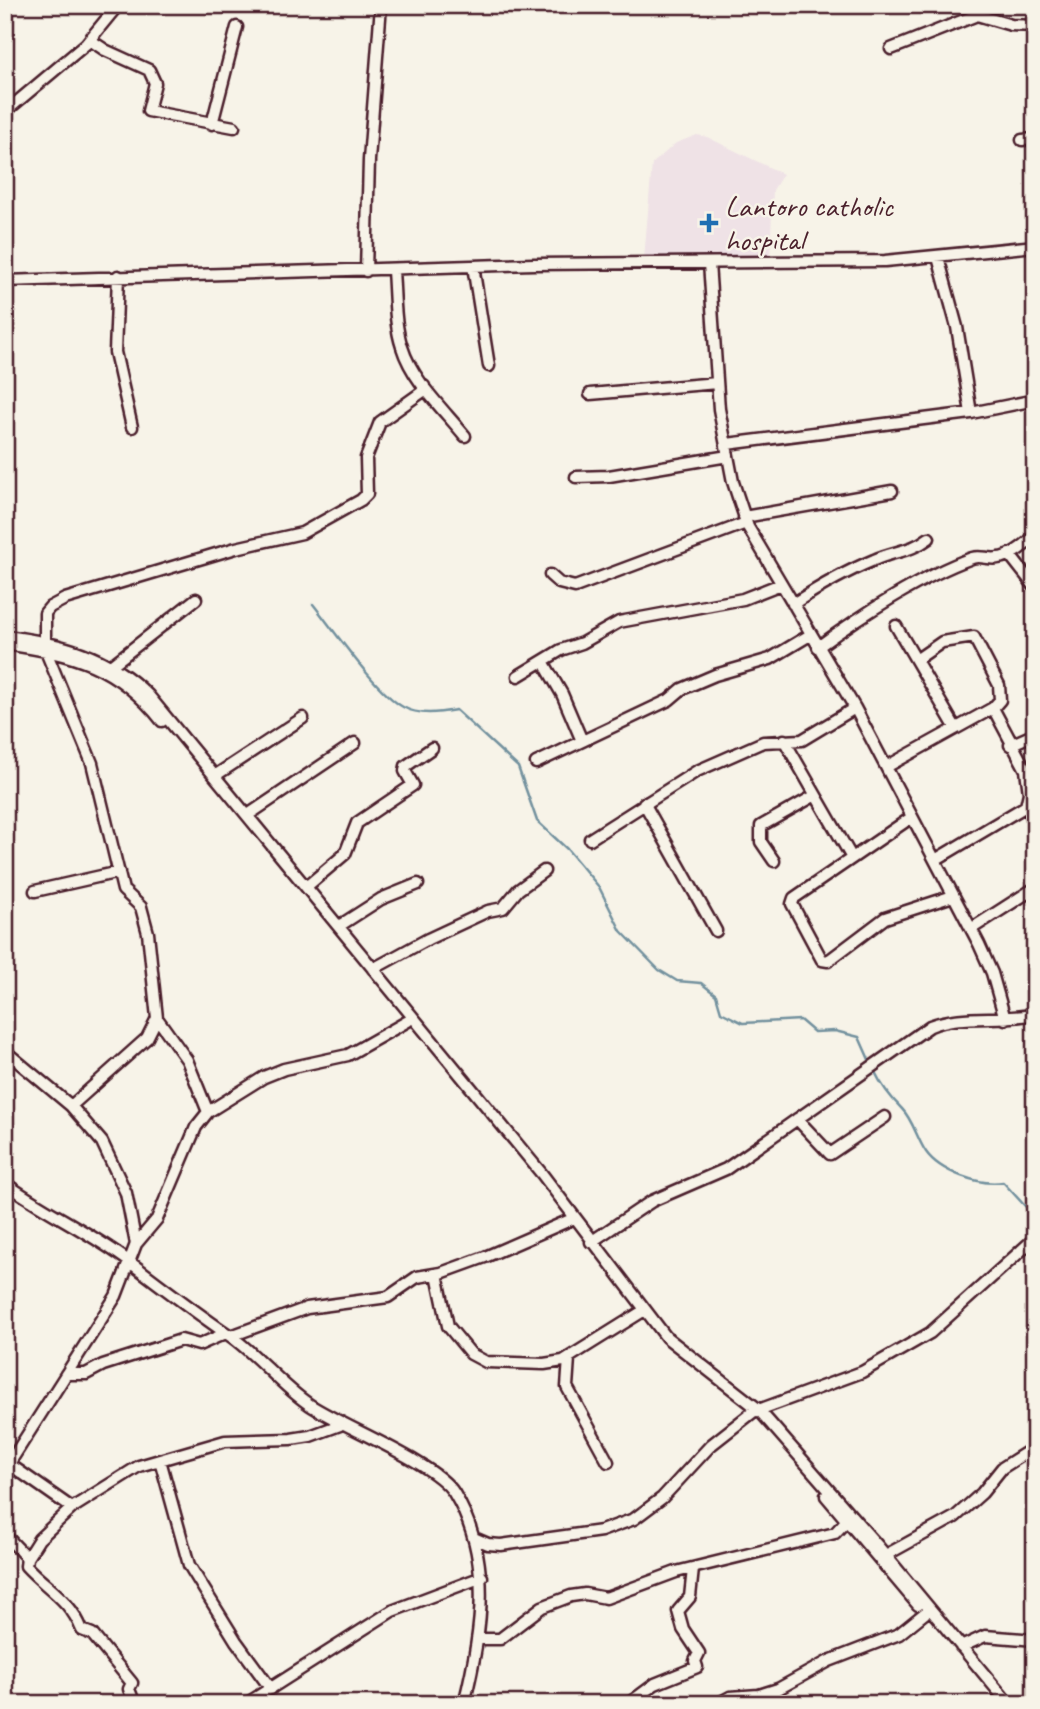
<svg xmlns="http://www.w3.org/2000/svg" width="1040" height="1709" font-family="Caveat,sans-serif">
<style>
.built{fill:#efe2e6}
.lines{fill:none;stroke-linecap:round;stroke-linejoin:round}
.stream{stroke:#73919e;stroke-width:2.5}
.minor-casing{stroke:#4a1f2b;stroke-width:15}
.minor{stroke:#f7f3e8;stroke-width:10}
.poi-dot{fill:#1f6fb2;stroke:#f7f3e8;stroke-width:2.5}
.labels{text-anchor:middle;stroke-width:5;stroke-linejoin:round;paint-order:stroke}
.poi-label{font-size:30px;fill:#4a1f2b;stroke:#f7f3e8;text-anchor:start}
</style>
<rect width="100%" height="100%" fill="#f7f3e8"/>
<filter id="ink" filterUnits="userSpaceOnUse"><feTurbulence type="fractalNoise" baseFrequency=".0143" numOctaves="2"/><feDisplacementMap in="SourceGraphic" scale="14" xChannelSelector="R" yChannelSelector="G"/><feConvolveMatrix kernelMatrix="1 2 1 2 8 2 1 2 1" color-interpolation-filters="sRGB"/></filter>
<g filter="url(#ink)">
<path class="built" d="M697,135L707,137L783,174L773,190L770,257L644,259L652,164L676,143Z"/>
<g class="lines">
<path class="stream" d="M313,604C333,629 376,692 403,707C419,716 439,713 456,710L518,767L537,821L567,849L599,887L621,931L659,970L677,981L701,983L716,995L721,1012L743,1023L800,1020L814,1032L835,1031L859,1037L871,1064
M874,1070C881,1085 891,1098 902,1109C913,1120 917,1139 926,1152C940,1172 980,1186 1003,1182L1035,1217"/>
<defs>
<path id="minor" d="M90,40L105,50L149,70L155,83L148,111L234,127
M891,49L977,15L1011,25L1035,26
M5,112L86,44L118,5
M212,124L237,27
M1022,140L1035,139
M938,257L957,327L971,413
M709,263L719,409L733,482L748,527L855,708L979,944L992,973L1005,1019
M473,266L489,366
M366,271L369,160L381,5
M393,271C395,295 394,323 402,347C412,380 443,409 465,436
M118,276L115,352L132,427
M5,281L534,264L885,261L1035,246
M590,394L717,383
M727,444L971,413L1035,400
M576,477L609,476L728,456
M744,517L892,491
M1009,554L1035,587
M550,575L559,583L575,587L746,523
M793,604C819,587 845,572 874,560C893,551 911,552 929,538
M896,626L955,727
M5,636C60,643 108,655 148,695L542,1174L666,1337L758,1409L877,1545L1009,1704
M5,644C74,654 117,665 162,721
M818,647C860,616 922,576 972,558C981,555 989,560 998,558C1011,557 1025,545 1035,536
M544,663L562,694L582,741
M108,668L196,599
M518,676L561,650L582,643L619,622L743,599L781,584
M993,708L1026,770L1029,793L1026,806L1035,821
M784,740L852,858
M1010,745L1035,734
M536,763L669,700L682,689L715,675L770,659L810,635
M886,767L993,708L1000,700L999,685L974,637L942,642L916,660
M216,775L303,718
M644,803L716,931
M248,815L355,743
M912,817L794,898L792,904L822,960L828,961L885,918L953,896
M590,839L697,771L763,742L802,740L855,708
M935,860L1026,806
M774,861L761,842V826L814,796
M306,887L345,854L357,823L413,785L405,771L406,766L432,748
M35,891L119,872
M339,926L381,899L418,884
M971,929L1035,888
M373,969L428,939L488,911L503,908L518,890L544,871
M157,1018L187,1060L208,1112
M5,1051L71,1106L102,1142L126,1193L136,1244L116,1296L5,1470
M71,1106L147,1038L157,1018L148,933L141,907L123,890L92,763L45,649V613L50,607L65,599L236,548L302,533L361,500L367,494L366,458L380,422L422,392L424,386
M797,1119L830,1154L885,1117
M5,1183C45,1212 92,1233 131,1263C164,1288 195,1312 229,1335C258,1355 280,1385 310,1405C343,1427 436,1463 454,1493C494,1559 482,1632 464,1704
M591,1242L652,1201L726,1169L930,1026C962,1013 1001,1022 1035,1014
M136,1244L157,1219L196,1127L208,1112L264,1077L284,1069L348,1055L408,1021
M437,1274L448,1326L471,1354L486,1362L544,1364L563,1361L640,1313
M231,1336L307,1308L388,1297L417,1277L441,1273L485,1257L570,1220
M569,1358L567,1387L608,1462
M66,1374H86L103,1365L181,1340L199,1345L226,1333
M160,1460L189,1565L236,1641L271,1689
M9,1464L72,1508
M826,1496L918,1605
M5,1535L27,1558L26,1566C46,1588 70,1599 82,1630L92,1634L132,1683L129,1689L132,1697L128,1704
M474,1538L488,1544L501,1545L601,1531L634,1519L662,1498L711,1445L753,1412L862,1372L930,1333L1035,1238
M886,1555L955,1517L982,1493L1002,1468L1035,1447
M27,1558L39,1539L72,1508L139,1466L225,1441L291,1439L310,1436L340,1425
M477,1639H500L542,1607L571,1596L585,1594L606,1598L676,1572L835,1533L847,1520
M961,1647L985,1636L1035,1640
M246,1704L392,1611L482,1577
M628,1704L655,1684L697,1667L695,1661L699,1653L683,1629L678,1611L690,1597L693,1569
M717,1704L730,1697L759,1695L778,1689L829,1661L899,1634L925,1613"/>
</defs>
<use href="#minor" class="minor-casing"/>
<use href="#minor" class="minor"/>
</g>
</g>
<path class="poi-dot" d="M705.5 212.5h7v7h7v7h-7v7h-7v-7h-7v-7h7z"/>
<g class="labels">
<g class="poi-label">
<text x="725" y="216">Lantoro catholic<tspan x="725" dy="34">hospital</tspan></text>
</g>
</g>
<rect width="1040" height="1709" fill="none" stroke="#f7f3e8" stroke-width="28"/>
<rect x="14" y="14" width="1012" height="1681" fill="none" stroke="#4a1f2b" stroke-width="2.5" filter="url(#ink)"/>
</svg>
